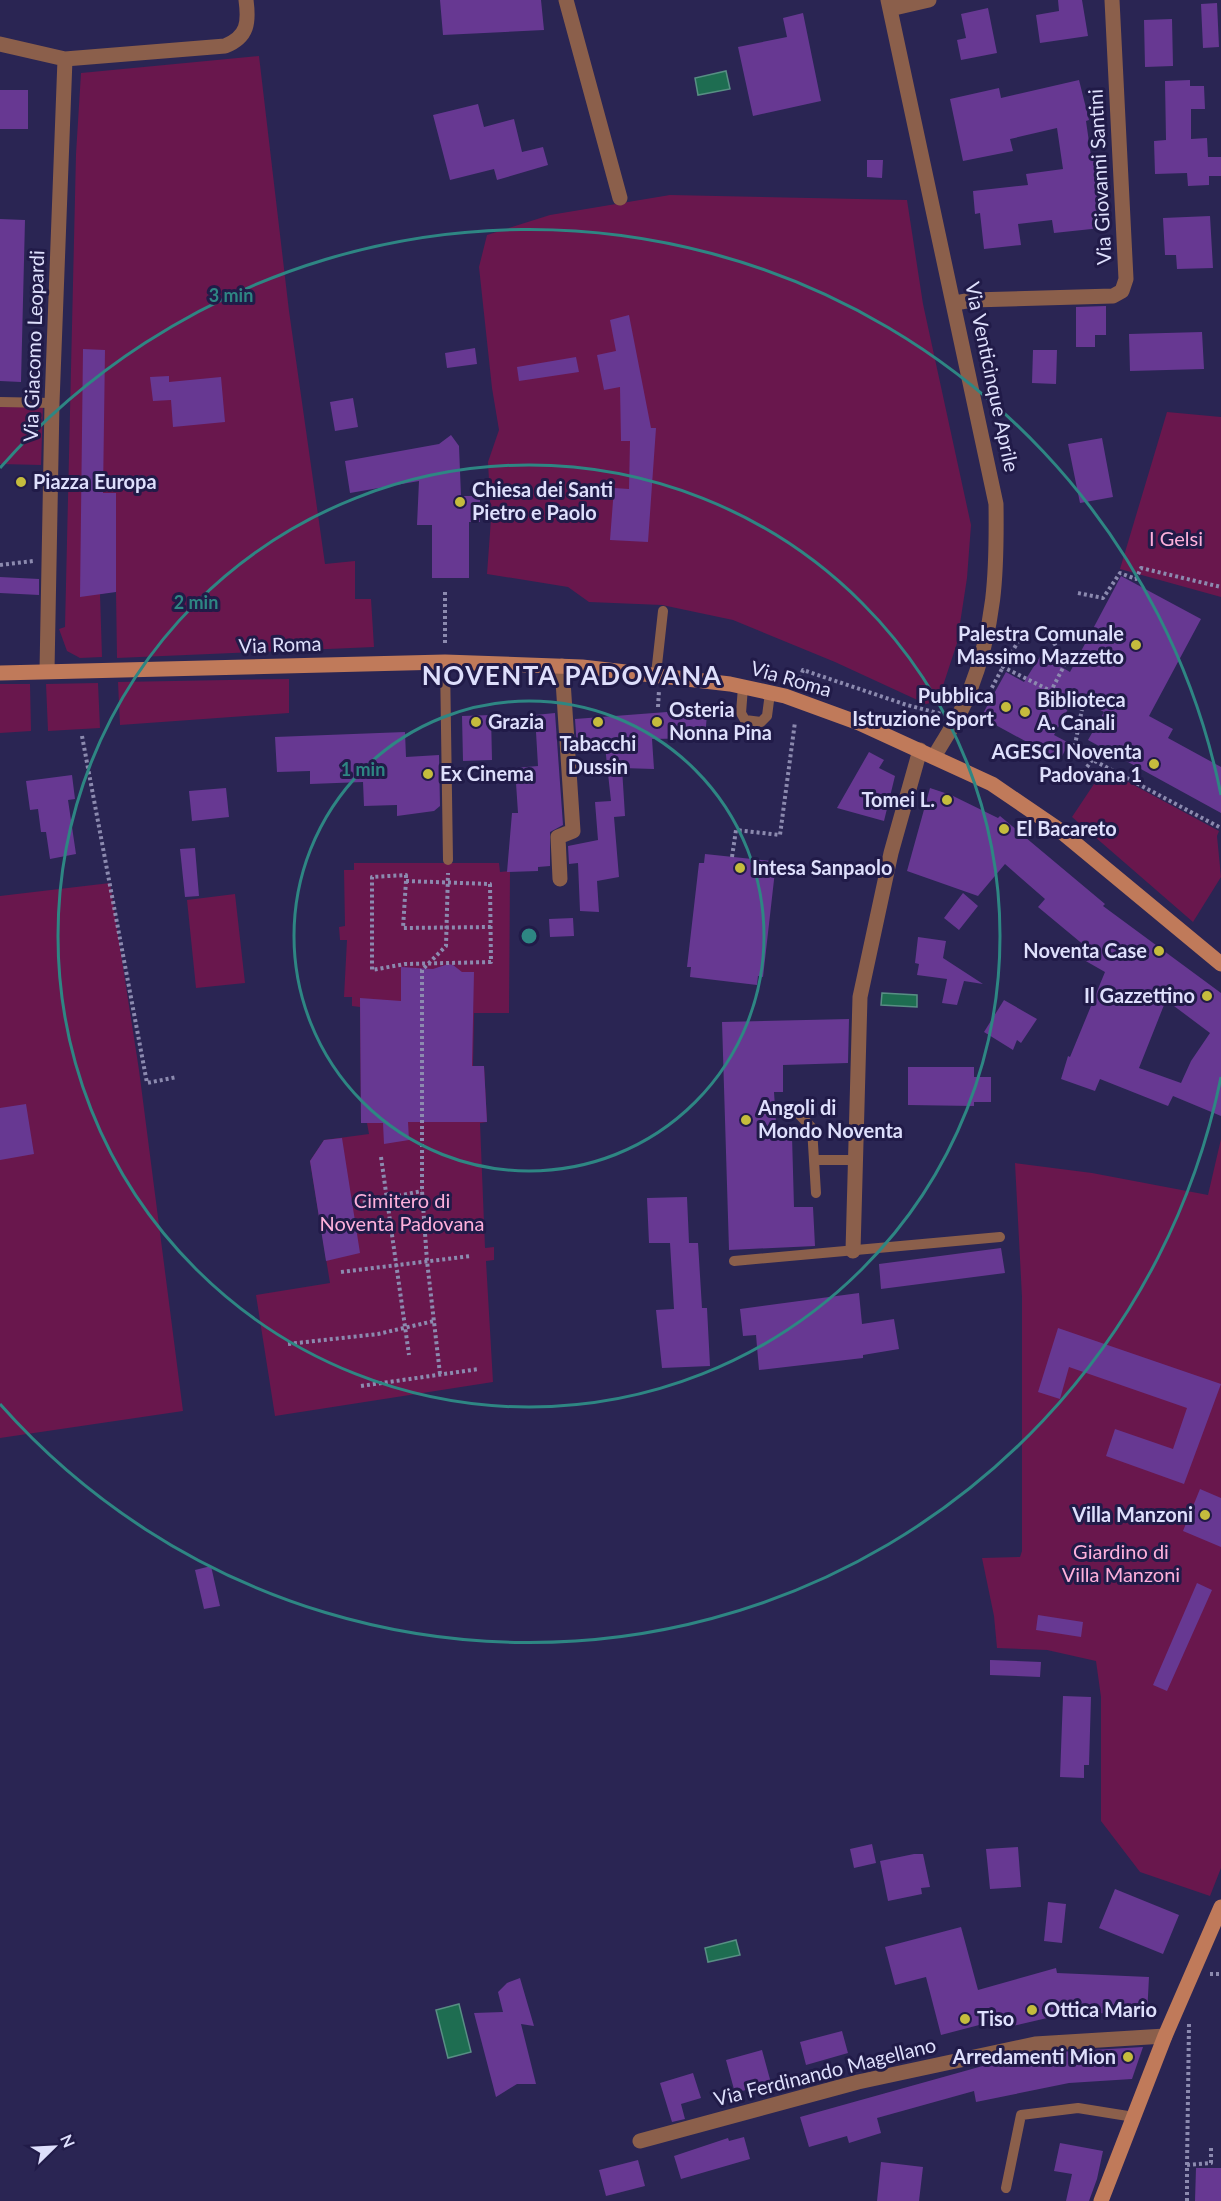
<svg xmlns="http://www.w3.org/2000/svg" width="1221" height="2201" font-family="Lato,sans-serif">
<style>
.green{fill:#69174d}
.water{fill:#1e6d51;stroke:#588f84;stroke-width:1.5}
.building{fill:#673892;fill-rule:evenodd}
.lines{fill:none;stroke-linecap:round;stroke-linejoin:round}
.path{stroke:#8c8aaf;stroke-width:4;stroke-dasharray:3 3;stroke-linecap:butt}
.lane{stroke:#8b5f4b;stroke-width:10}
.street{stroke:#8b5f4b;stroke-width:15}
.secondary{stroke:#c07a5a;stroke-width:15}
.ring{fill:none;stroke:#2e8683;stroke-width:3}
.poi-dot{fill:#c5bc3d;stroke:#211b48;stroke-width:2}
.labels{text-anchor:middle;stroke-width:6;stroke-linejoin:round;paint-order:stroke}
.street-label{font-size:20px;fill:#dedffc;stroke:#211b48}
.poi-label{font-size:20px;font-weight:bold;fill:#dedffc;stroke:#211b48;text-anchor:start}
.park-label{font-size:20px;fill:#feb0db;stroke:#211b48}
.district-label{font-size:26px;font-weight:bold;letter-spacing:1.5px;fill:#dedffc;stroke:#211b48}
.centre{fill:#2e8683;stroke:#211b48;stroke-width:3}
.ring-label{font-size:18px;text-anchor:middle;font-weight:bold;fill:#2e8683;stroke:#211b48;stroke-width:6;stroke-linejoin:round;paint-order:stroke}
</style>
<rect width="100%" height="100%" fill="#2a2553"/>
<path class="green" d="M259,56L289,311L325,564L355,561V599H371L374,647L117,658L116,591L100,594L102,657L80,658L67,651L59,629L65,627L76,154L81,73Z
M670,195L907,200L923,304L971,525L967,578L957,643L938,701L926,704L835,662L733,620L662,605L589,602L568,587L487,574L491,519L488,462L499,430L492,388L479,267L487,235L550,215Z
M0,406H43L41,465L0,464Z
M1167,412L1221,417V597L1120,569Z
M289,679V713L120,725L118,682Z
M98,683L100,728L48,731L46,684Z
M0,684H30L31,731L0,733Z
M1104,769L1219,831L1217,836L1221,877L1193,922L1072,817Z
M354,863H499L500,872L510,871L509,1013H474L473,1066H484L487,1122L480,1123L485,1248L494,1247V1260L486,1261L493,1382L275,1416L256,1295L330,1283L310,1161L324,1140L369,1134L367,1123H361L360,1007L352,1006V997H344L347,940H340L339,927L345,926L344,870H354Z
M110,883L139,1070L183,1411L0,1438V896Z
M235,894L245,983L196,988L187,900Z
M1221,1139V1868L1210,1896L1140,1872L1101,1821V1697L1096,1661L1047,1650L997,1648L994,1616L982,1558L1020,1557L1022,1551V1297L1015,1163L1092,1173L1208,1195Z"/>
<path class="water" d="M726,71L730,89L698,95L695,78Z
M882,993L917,995V1007L881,1005Z
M736,1940L740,1955L708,1962L705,1948Z
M459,2004L471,2052L448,2058L436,2010Z"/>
<path class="building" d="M440,0H541L544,30L443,35Z
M1058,0H1082L1088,36L1040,43L1036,15L1059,11Z
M1217,3L1219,47L1203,48L1201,4Z
M988,8L997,53L961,60L957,40L966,38L961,14Z
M803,13L821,101L753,116L738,47L787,37L783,18Z
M1172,19L1173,66L1145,67L1144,20Z
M1079,80L1089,120L1086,121L1091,156H1094L1101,228L1054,233L1052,220L1018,224L1021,245L984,249L980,213L975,214L973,191L1028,185L1026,174L1063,169L1057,128L1010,139L1013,151L963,161L950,99L999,88L1001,98Z
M1190,80V86H1204L1205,109H1191V139L1207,138L1208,157H1221V176H1209V185L1188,186L1187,173L1155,174L1154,141L1166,140L1165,81Z
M0,90H28V129H0Z
M478,104L484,127L514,119L522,152L543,147L548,165L497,180L494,169L450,180L433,115Z
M867,160H883L882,178L867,177Z
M1210,216L1213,268L1177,269L1176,255H1165L1163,218Z
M0,219L25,220L21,382L0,381Z
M1106,306V335H1095V347H1076V307Z
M629,315L651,428H656L648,542L610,540L614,488L629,489L630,441H621L620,387L604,390L597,355L616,351L610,320Z
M1202,332L1204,369L1130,371L1129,334Z
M475,348L477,364L447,368L445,353Z
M83,349L105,350L103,493H116V592L80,597Z
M1033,350H1057L1056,384L1032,383Z
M576,357L579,372L519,381L517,367Z
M169,376V382L221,377L225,422L173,427L171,400L153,401L150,377Z
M353,398L358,427L335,431L330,402Z
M451,435L459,446L461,496H480V522H469V578H432V525H417L419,481L350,493L345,461L439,444Z
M1102,438L1113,497L1080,503L1068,444Z
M1121,576L1201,619L1149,716L1173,729L1168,738L1221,767V813L1088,740L1104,712L1075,696L1054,735L1069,743L1060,760L981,717L1006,672L1024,682L1041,655L1070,672Z
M0,577L39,579V595L0,593Z
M667,712L707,714L705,738L652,739L654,769L622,768L625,816L614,817L619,877L597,881L599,912L580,911L578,863L569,864L568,846L598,840L595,802L611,801L605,746L577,748L575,719Z
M555,713L563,825L550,832V866L538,867V871L507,872L512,813H518L515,768L538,766L535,715Z
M491,715L492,760L463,761L462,716Z
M405,732L406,757L439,755L440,806L434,811L397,816V805L364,806L363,782L310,784V771L277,772L275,737Z
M869,752L884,760L879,768L895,776L884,821L837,808Z
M72,775L75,799L68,800L76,854L50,859L46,832H41L38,809L30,810L26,781Z
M226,788L229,817L192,821L189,791Z
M930,788L951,795L998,818L1000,816L1105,904L1103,906L1221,993V1116L1173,1096L1168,1106L1100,1079L1095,1091L1061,1079L1068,1056L1070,1057L1105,972L1084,960L1091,951L1038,907L1045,899L1005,864L978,896L907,871ZM1166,1000L1210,1033L1191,1061L1181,1083L1139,1068Z
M195,848L199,896L185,897L180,849Z
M705,854L772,861L771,870L775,871L763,977L758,976L757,985L690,977L691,967H687L699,863H704Z
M963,893L978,906L959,930L944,918Z
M573,918L574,936L550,937L549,919Z
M918,937L946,941L943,958L983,984L964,981L957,1005L942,1003L947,979L917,975L919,964L915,963Z
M448,964L453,965L462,972H474L472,1066H484L487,1122H408L409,1140L384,1144L383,1123H361L360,998L401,1001V967L433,969Z
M1004,1000L1037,1019L1021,1043L1017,1040L1013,1050L984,1032Z
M849,1019L848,1063L783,1065V1092H774L777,1137L792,1136L794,1207H813L815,1246L729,1250L722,1022Z
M908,1067H974V1077H991V1102H974V1106L908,1105Z
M26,1104L34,1154L0,1160V1108Z
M342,1138L360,1253L326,1261L310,1161L324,1140Z
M687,1197L689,1243H698L702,1308H707L710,1366L662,1368L656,1310L674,1309L670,1243H649L647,1198Z
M1001,1248L1005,1273L881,1289L879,1264Z
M859,1293L862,1324L894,1319L899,1349L863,1355V1358L759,1370L756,1335L743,1336L740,1309Z
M1058,1328L1221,1384L1184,1484L1106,1456L1115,1429L1173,1449L1187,1408L1069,1367L1060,1399L1038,1392Z
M1200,1489L1221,1498V1547L1183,1531Z
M211,1566L220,1606L204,1609L195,1570Z
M1197,1583L1212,1590L1167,1691L1153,1685Z
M1038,1615L1083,1622L1081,1637L1036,1630Z
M990,1660L1041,1662L1040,1677L990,1675Z
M1063,1696L1091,1697L1089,1765H1084V1778L1060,1777Z
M872,1844L876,1863L854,1868L850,1849Z
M1018,1847L1021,1887L990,1889L986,1849Z
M914,1854H923L930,1887L921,1888L922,1894L888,1901L880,1861Z
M1115,1889L1179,1915L1163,1954L1099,1928Z
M1048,1902L1066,1904L1062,1943L1044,1941Z
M961,1927L978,1990L1056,1968L1057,1973L1149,1977L1147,2015L1073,2012L1004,2028L1002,2019L941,2035L926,1977L895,1985L885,1947Z
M520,1978L534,2026L521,2024L536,2084H517L496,2097L474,2013L503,2012L498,1992L507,1983Z
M842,2031L848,2053L806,2065L800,2042Z
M1143,2047L1132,2079L1069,2083L976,2102L974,2091L877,2118L881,2133L849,2143L847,2136L809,2147L800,2117L997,2062L1040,2053Z
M762,2050L771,2083L735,2093L726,2060Z
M693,2073L701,2098L681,2104L685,2119L672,2122L660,2083Z
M744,2137L750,2159L681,2179L674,2156L728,2138L729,2141Z
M1060,2143L1103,2151L1097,2179L1089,2201H1066L1072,2174L1054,2171Z
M638,2160L645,2186L606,2196L599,2170Z
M881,2162L923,2167L919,2201H877Z
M1196,2168H1221V2201H1195Z"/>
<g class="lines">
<path class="path" d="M0,565L33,561
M445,592V646
M1078,593L1103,598L1120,573L1136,579L1141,568L1221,587
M1022,635L1003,667L1051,691
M1054,643L1066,662L1051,691L1082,709L1074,750L1221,828
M798,684L803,670L907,705L942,714
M989,693L1003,667
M658,707L659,690
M82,736L147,1083L177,1077
M1087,767L1092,760
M732,857L736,830L780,835L795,722
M406,875V881L490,884L491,962L405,964L372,970V877Z
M406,881L403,928L491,927
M381,1157L409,1355
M357,1204L422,1191
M341,1272L471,1256
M288,1344L378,1334L434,1321
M440,1374L427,1261L422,1191V970L446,946L448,873
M361,1386L479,1369
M1210,1974H1221
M1187,2165L1189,2024
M1187,2201V2165L1211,2163V2148"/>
<path class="lane" d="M0,402L52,403
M445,662L448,860
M656,674L663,611
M743,687L741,713L745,720L761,722L767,716L770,693
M797,1112L812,1128L816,1193
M814,1160H856
M734,1261L1000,1237
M1006,2188L1021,2115L1078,2108L1134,2117"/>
<path class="street" d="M566,0L620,198
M888,0L996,504C997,574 995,626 969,693C961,715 946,736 934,757
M890,9L929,0
M0,44L65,59L52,403L47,671
M65,59L225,46C248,37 249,22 246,0
M955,303L972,300L1113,296L1122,291L1126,279L1112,0
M560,879L558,837L573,831L562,666
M853,1251L860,997L891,853L920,750
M640,2141L858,2082L1035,2044L1165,2036"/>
<path class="secondary" d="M0,673L445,662L582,667L730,684L785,696L859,723L992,784L1058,829L1221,964
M1101,2201L1165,2036L1221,1907"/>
</g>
<g class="ring">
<circle cx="529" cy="936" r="235"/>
<circle cx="529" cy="936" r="471"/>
<path d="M1221 1077A706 706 0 0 1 0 1404M0 468A706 706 0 0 1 1221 795"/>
</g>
<g class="poi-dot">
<circle cx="21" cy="482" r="6"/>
<circle cx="460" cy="502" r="6"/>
<circle cx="1136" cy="645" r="6"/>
<circle cx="1006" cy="707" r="6"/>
<circle cx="1025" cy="712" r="6"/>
<circle cx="476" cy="722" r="6"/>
<circle cx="598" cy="722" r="6"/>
<circle cx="657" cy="722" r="6"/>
<circle cx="1154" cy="764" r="6"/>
<circle cx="428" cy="774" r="6"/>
<circle cx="947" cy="800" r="6"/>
<circle cx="1004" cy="829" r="6"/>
<circle cx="740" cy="868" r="6"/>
<circle cx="1159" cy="951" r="6"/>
<circle cx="1207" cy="996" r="6"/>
<circle cx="746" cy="1120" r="6"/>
<circle cx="1205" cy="1515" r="6"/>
<circle cx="1032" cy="2010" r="6"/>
<circle cx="965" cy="2019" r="6"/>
<circle cx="1128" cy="2057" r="6"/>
</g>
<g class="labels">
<g class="street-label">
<text transform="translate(1100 177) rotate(-93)" y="7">Via Giovanni Santini</text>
<text transform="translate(34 346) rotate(-88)" y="7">Via Giacomo Leopardi</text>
<text transform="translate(992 377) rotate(78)" y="7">Via Venticinque Aprile</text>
<text transform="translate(280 645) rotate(-2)" y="7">Via Roma</text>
<text transform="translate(791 679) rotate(16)" y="7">Via Roma</text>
<text transform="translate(825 2072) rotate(-14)" y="7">Via Ferdinando Magellano</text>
</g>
<g class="poi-label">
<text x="33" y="489">Piazza Europa</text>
<text x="472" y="497">Chiesa dei Santi<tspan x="472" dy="23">Pietro e Paolo</tspan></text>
<text x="1124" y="641" text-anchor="end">Palestra Comunale<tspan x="1124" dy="23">Massimo Mazzetto</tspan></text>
<text x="994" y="703" text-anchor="end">Pubblica<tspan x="994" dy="23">Istruzione Sport</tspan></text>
<text x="1037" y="707">Biblioteca<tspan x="1037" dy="23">A. Canali</tspan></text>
<text x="669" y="717">Osteria<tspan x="669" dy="23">Nonna Pina</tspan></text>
<text x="488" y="729">Grazia</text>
<text x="598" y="751" text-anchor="middle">Tabacchi<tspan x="598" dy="23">Dussin</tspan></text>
<text x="1142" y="759" text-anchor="end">AGESCI Noventa<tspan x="1142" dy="23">Padovana 1</tspan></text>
<text x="440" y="781">Ex Cinema</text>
<text x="935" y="807" text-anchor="end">Tomei L.</text>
<text x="1016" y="836">El Bacareto</text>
<text x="752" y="875">Intesa Sanpaolo</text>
<text x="1147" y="958" text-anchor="end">Noventa Case</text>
<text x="1195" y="1003" text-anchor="end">Il Gazzettino</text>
<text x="758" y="1115">Angoli di<tspan x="758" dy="23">Mondo Noventa</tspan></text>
<text x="1193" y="1522" text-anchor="end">Villa Manzoni</text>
<text x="1044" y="2017">Ottica Mario</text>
<text x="977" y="2026">Tiso</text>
<text x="1116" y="2064" text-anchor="end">Arredamenti Mion</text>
</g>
<g class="park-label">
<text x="1176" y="546">I Gelsi</text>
<text x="402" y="1208">Cimitero di<tspan x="402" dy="23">Noventa Padovana</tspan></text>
<text x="1121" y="1559">Giardino di<tspan x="1121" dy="23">Villa Manzoni</tspan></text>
</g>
<g class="district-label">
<text x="572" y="685">NOVENTA PADOVANA</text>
</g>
</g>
<circle cx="529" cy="936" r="9" class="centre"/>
<g class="ring-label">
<text x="231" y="302">3 min</text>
<text x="196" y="609">2 min</text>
<text x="363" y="776">1 min</text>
</g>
<g transform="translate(54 2147) rotate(66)" stroke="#211b48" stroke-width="4.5" paint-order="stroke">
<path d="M0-4.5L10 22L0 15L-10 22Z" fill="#dedffc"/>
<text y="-9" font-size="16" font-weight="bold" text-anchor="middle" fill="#dedffc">N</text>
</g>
</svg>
